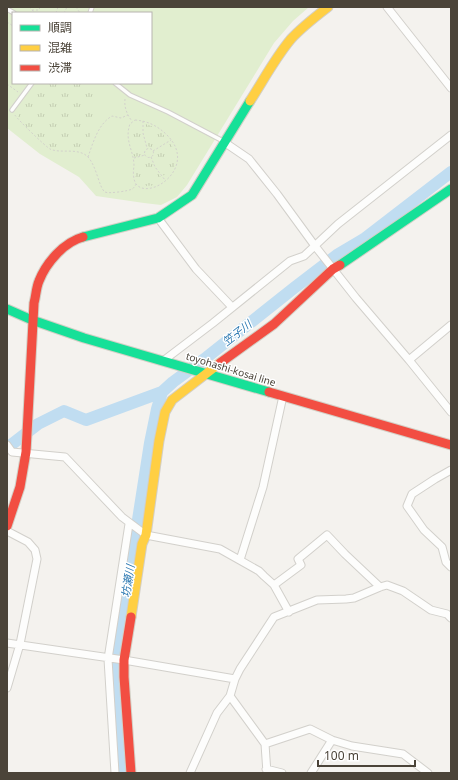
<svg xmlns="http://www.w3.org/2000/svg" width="458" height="780" font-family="'Noto Sans','Noto Sans JP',sans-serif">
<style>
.green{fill:#e1eecf;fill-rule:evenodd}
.park{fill:url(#park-tufts)}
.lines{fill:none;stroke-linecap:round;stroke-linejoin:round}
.river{stroke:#c0ddf1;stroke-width:12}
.lane-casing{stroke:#d2d0cb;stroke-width:5.5}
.street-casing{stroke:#d2d0cb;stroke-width:9}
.fast-casing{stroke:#d3cfc5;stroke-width:11}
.slow-casing{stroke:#d3cfc5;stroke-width:11}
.jam-casing{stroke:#d3cfc5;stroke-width:11}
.path{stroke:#d3d2cc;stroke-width:1;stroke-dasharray:2 2;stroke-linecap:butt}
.lane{stroke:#fdfdfc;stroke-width:3.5}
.street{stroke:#fdfdfc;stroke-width:7}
.fast{stroke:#16e098;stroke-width:9}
.slow{stroke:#ffcf43;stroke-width:9}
.jam{stroke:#f24e42;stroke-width:9}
.labels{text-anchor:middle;stroke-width:3;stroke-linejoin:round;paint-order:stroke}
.street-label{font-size:10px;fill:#4b4439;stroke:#fff}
.water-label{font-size:11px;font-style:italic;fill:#2e7ab2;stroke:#fff}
</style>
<defs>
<pattern id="park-tufts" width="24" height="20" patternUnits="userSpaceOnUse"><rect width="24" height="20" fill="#e1eecf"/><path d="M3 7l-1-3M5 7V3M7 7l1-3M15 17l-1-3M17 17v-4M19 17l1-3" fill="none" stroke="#c3cdb2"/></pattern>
</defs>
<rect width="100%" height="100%" fill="#f4f2ee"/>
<path class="green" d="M7,7H309L293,21L274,43L187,185L177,197L161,205L144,203L96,196L79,177L40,154L7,128ZM13,13H151V83H13Z"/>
<path class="park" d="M43,83H83L93,93L97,113L85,153L49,149L19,120L18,116L24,103Z
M139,123L141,124C142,136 146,144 142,155L135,157C128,151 128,134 132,126Z
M146,124L157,128L168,140L153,149L148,146L144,130Z
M170,143C179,156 177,168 166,178L156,166L152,158L154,152Z
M144,156L150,159L155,169L163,180C156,186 145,188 138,183L135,176V161L136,160Z"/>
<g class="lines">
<path class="river" d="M7,448L38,424L64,411L86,420L162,392L173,382L207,357L294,288L337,255L364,239L451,172
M122,773L117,654L150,443L157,409L162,392"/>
<defs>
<path id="lane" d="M7,9L14,13
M90,13L92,7
M115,83L130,95L168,112L223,141
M12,110L32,83"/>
<path id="street" d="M387,7L451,88
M224,142L249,159L277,194L315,246L356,298L409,360L451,412
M158,218L196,269L232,307
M409,360L451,325
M163,361L213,323L290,261L304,256L338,224L451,135
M7,445L12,452L65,457L122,517L146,535L220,549L259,571L264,576L274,585L289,612
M451,470L435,479L412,494L407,506L424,530L442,547L446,562L451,567
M7,531L28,542L35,550L37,559L20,644L7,688
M240,560L263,487L283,396
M274,585L301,565L298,559L327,535L345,554L380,587
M7,643L124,660L235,679
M230,696L265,744L267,773
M265,744L310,729L332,740L352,746L403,754L428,773
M266,769L282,773
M115,773L108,659L129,524
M190,773L217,713L230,696L235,679L240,669L274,617L317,600L346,599L354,598L380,587L387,585L403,591L431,610L447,614L451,618
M311,773L332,740"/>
<path id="fast" d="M83,237L158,218L192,195L250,101
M340,265L451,189
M7,309L32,320L84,338L269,392"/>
<path id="slow" d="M250,101C263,81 275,58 291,39C302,27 315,17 328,7
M131,617L142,544L146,535L159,441L165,412L172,400L220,363"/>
<path id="jam" d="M220,363L274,324L333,269L340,265
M269,392L451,445
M7,526L20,487L26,452L34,303C36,296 36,288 39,281C46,263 64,242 83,237
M131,617L124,660V677L131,773"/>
</defs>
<use href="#lane" class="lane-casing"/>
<use href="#street" class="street-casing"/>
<use href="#fast" class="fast-casing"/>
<use href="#slow" class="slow-casing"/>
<use href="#jam" class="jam-casing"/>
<path class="path" d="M29,7L35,13
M76,7L80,13
M32,10H39L40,7
M56,13L58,7
M64,13L67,7
M7,22L13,26
M7,84L18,92
M125,99C124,107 127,115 132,121
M15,115C17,119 46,147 50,149C61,154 78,147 88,157C97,167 99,188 105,192C108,194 129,191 132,189C133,189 136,185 136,184
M135,120C149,121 159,127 168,136C198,168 149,201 136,184C133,179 133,172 134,166C134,151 124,140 130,124Z
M143,121V133L147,148
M144.5 153a4.5 4.5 0 1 1 9 0a4.5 4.5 0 1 1-9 0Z
M153,151L171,140
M88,157C93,143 98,124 112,116L121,118L128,115
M151,157L155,167L165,180
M134,158L145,155"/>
<use href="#lane" class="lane"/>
<use href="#street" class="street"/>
<use href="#fast" class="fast"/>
<use href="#slow" class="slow"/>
<use href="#jam" class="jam"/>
</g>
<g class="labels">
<g class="street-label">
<text transform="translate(231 369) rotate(17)" y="4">toyohashi-kosai line</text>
</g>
<g class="water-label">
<text transform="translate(237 333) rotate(-38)" y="4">笠子川</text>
<text transform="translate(128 581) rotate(-81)" y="4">坊瀬川</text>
</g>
</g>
<rect width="458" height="780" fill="none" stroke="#4b4439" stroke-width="16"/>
<rect x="12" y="12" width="140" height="72" fill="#ffffff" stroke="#b7b4b0"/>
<rect x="20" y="25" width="20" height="6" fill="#16e098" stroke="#b7b4b0"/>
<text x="48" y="32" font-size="12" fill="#4b4439">順調</text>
<rect x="20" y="45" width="20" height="6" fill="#ffcf43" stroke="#b7b4b0"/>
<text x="48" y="52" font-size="12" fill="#4b4439">混雑</text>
<rect x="20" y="65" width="20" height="6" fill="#f24e42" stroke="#b7b4b0"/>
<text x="48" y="72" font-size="12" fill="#4b4439">渋滞</text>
<path d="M318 760v6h97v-6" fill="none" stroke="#4b4439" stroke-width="2"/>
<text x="324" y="760" font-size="12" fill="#4b4439" stroke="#ffffff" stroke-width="3" paint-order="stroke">100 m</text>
</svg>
